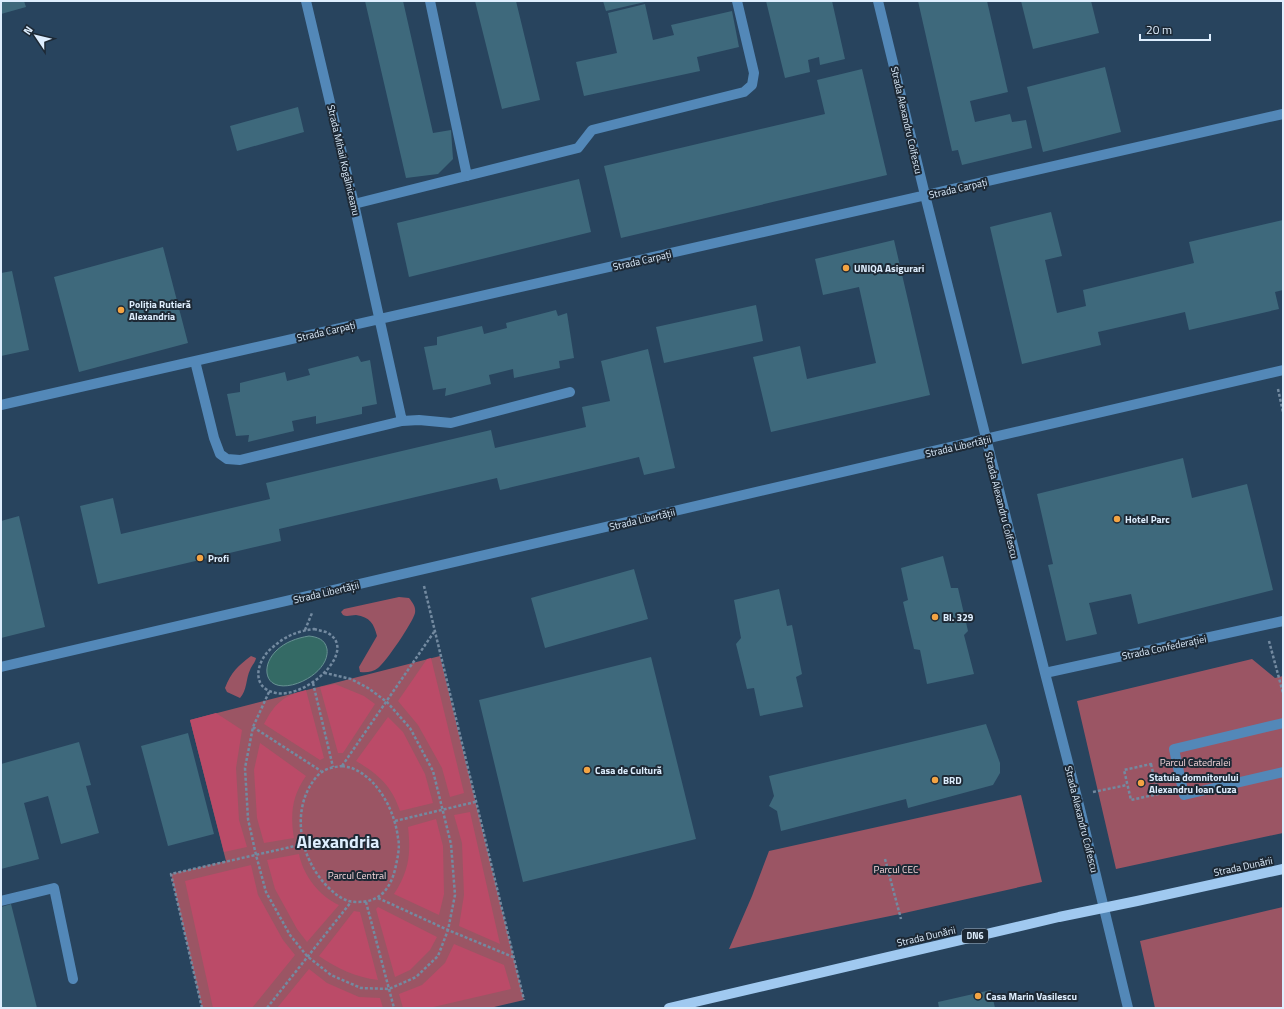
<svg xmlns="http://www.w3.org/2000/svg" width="1284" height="1009" font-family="'Titillium Web',sans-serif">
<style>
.green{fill:#9b5564}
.forest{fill:#bb4b68}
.water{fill:#346a65;stroke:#679293}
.building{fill:#3e697c}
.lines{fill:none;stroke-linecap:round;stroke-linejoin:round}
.path{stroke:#738aa0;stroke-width:2.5;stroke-dasharray:3 2;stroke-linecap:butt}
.minor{stroke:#5388b8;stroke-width:10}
.major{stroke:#a0c9f0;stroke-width:10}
.poi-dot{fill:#f4a443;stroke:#1d2935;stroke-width:1.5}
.labels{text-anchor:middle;stroke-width:4;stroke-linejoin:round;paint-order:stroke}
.shield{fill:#1d2935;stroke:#a4b3c2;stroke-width:1}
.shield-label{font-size:9px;font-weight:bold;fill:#deeefe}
.street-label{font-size:10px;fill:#deeefe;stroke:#1d2935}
.poi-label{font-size:10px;font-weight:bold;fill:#deeefe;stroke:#1d2935;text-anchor:start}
.park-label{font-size:10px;fill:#f5d6da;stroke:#1d2935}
.town-label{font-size:18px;font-weight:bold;fill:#deeefe;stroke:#1d2935}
</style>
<rect width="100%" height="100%" fill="#28445e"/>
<path class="green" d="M399,597L409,598C413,603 416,607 415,613C413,622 386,662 378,668C373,672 366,673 360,672L359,667L377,636C374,624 370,617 356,615C351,615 347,617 343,615L341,612L344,609Z
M251,656L256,658C255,663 252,665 250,670C246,678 247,691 240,698L227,692L225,688C231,672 238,666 251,656Z
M440,656L524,1000L490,1008H202L171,874L226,861L190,720Z
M1252,659L1275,678L1283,676V833L1116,869L1077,701Z
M1021,795L1042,882L900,914L729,949L752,896L769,851Z
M1283,907V1008H1155L1140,941Z"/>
<path class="forest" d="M431,658L464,793L450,797L442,768L418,725L398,701L427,659Z
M335,684L364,696L375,704L343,753H338L320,687Z
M306,690L324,758L320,760L264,724C275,703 283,696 306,690Z
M216,713L242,730L236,768L239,820L247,847L224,852L190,720Z
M388,717L403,732L425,774L433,803L400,811C392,786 378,774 356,761Z
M260,743L306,776C292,796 290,814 294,838L264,843L257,818L254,770Z
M470,812L500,944L459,926L464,895L462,843L454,815Z
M436,819L443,846L444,894L439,915L394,894C409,871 411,855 408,827Z
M299,854C303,875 319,896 339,905L307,942L297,929L275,889L267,860Z
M251,865L258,895L283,940L295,955L252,1008H213L185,881Z
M378,907L437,937L430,950L410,970L395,977L376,909Z
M354,911L360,912L378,980C355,977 338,969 319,956Z
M454,944L504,965L511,989L429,1008H403L399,994L422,985L445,963Z
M309,969L327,983L359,997L380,998L383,1008H277Z"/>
<path class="water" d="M309,636C317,637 325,639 327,649C331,677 271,702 267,673C266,665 270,657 276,651C285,642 297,638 309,636Z"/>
<path class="building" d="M1,1H24L26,7L1,14Z
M365,1H403L433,133L451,130L453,159L438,174L406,178Z
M475,1H516L540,100L502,109Z
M603,1H645V2L606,11Z
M766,1H832L845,59L820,65L819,57L808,60L810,72L785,78Z
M918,1H987L1008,92L970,101L975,122L1010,114L1012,122L1026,120L1032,148L962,165L958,150L952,151Z
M1021,1H1091L1099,33L1033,49Z
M645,4L653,40L674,35L671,25L732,11L739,47L697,57L700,71L584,96L576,62L617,53L608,13Z
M1105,67L1121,132L1043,152L1027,87Z
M862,69L887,175L621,238L604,166L825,114L817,80Z
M298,107L304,132L237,151L230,126Z
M579,179L591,232L409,277L397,223Z
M1051,212L1062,256L1045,260L1057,313L1086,306L1083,290L1194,263L1189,242L1283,220V290L1275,292L1279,309L1189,330L1185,312L1098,332L1101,345L1022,364L990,227Z
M894,240L930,395L771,432L753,357L800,346L807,379L876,363L859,287L823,295L815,259Z
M163,247L188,343L79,372L54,277Z
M12,271L29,350L1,356V273Z
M756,305L763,341L664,363L656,327Z
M556,310L558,316L567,313L574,358L559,361L560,368L514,378L513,369L489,375L491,384L445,396L446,388L433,390L424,347L437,345V337L482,326L484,334L507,328L506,323Z
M648,349L675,468L644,475L639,457L500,490L497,478L279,529L281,541L98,584L80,506L113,498L121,534L270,499L266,483L491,430L495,448L586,427L582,407L610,401L601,361Z
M358,356L361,362L370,360L377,404L362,407V414L316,424V416L292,421L294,431L248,442L249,435L236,436L227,394L240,392V383L285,372L287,381L310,375L308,369Z
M1183,458L1192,498L1247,484L1273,590L1138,624L1131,594L1089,603L1097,634L1066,641L1048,565L1053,564L1037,494Z
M19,516L45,627L1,638V521Z
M943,556L951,588H958L968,631L964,635L974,674L927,684L920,650L914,649L903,602L908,600L901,568Z
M634,569L648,619L545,648L531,598Z
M779,589L787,626L792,625L802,674L796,677L803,707L760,716L754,688L747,689L736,644L741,638L734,600Z
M651,657L696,839L523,882L479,700Z
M986,724L1000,763V773L993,785L908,808L906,799L781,831L777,811L769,806L774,796L769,776Z
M188,733L214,834L168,846L141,746Z
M79,742L91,785L86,786L99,833L61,844L48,796L24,803L39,859L1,869V764Z
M11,904L37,1008H1V907Z
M991,990L995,1008H939L938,1002Z"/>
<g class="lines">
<path class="path" d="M1278,389L1283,412
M424,586L524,1000
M314,629C318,630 322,631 326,632C361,649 307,699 276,693C249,688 257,659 273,647C285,636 298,631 314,629Z
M305,630L312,613
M1269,641L1283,693
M313,683L333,767
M269,692L253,727L245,768L248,819L256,855L266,892L290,935L307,956L331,975L361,988L389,989L416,977L438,956L448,930L455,895L451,844L433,771L410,728L387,702L368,688L351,679L325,673
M253,727L321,771
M1151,764L1158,794L1131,800L1124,770Z
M342,766C346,767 350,767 354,769C379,780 395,812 398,838C400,846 398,856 396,865C394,875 391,884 384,892C376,900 368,902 356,902C346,902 337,896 330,889C303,864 291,819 310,786C313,781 317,775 322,772C327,768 335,767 342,766Z
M342,766L434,632
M1154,779L1163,777
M1093,792L1127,785
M395,821L475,802
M885,859L901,919
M378,898L448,930L513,957
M366,902L394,1008
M202,1008L171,874L304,844
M267,1008L351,902"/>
<path class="minor" d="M306,1L354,204L402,421
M430,1L467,176
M878,1L925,195L1045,673L1080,809L1128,1008
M354,204L578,148L592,130L744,92L752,85L754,73L737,1
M195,361L214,438L220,454L227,459L240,460L402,421L419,420L451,423L570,392
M1,405L1283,114
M1,667L1283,370
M1045,673L1283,621
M1283,723L1174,749L1184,795L1283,772
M1,901L54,888L73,979"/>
<path class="major" d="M669,1008L1059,917L1137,901L1283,869"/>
</g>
<g class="poi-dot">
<circle cx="846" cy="268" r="4"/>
<circle cx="121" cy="310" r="4"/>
<circle cx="1117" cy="519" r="4"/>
<circle cx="200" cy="558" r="4"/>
<circle cx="935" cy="617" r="4"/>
<circle cx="587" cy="770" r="4"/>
<circle cx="935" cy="780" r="4"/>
<circle cx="1141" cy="783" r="4"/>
<circle cx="978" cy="996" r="4"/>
</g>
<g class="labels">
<rect class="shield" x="962" y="929" width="26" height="14" rx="3"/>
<g class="shield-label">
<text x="975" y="939">DN6</text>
</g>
<g class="street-label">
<text transform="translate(907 120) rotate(77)" y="4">Strada Alexandru Colfescu</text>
<text transform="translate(344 160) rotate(77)" y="4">Strada Mihail Kogălniceanu</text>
<text transform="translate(958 188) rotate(-13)" y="4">Strada Carpați</text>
<text transform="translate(642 260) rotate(-13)" y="4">Strada Carpați</text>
<text transform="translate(326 331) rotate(-13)" y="4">Strada Carpați</text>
<text transform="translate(958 446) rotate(-13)" y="4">Strada Libertății</text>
<text transform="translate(1002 505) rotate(76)" y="4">Strada Alexandru Colfescu</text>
<text transform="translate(642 519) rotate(-13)" y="4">Strada Libertății</text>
<text transform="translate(326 592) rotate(-13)" y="4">Strada Libertății</text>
<text transform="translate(1164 647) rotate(-12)" y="4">Strada Confederației</text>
<text transform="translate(1082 819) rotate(76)" y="4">Strada Alexandru Colfescu</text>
<text transform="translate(1243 866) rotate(-12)" y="4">Strada Dunării</text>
<text transform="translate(926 936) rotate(-13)" y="4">Strada Dunării</text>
</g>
<g class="poi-label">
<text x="854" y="272">UNIQA Asigurari</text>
<text x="129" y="308">Poliția Rutieră<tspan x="129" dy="12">Alexandria</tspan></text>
<text x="1125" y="523">Hotel Parc</text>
<text x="208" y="562">Profi</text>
<text x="943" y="621">Bl. 329</text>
<text x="595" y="774">Casa de Cultură</text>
<text x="1149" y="781">Statuia domnitorului<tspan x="1149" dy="12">Alexandru Ioan Cuza</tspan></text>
<text x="943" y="784">BRD</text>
<text x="986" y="1000">Casa Marin Vasilescu</text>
</g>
<g class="park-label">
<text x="1195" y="766">Parcul Catedralei</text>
<text x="896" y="873">Parcul CEC</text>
<text x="357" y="879">Parcul Central</text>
</g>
<g class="town-label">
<text x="338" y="848">Alexandria</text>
</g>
</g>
<rect width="1284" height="1009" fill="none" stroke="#deeefe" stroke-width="4"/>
<g transform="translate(36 36) rotate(305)" stroke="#1d2935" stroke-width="3" paint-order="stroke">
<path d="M0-3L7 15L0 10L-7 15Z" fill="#deeefe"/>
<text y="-6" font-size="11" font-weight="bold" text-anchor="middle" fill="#deeefe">N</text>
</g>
<path d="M1140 34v6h70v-6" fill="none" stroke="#deeefe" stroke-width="2"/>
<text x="1146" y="34" font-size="12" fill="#deeefe" stroke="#1d2935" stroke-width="3" paint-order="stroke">20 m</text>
</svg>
